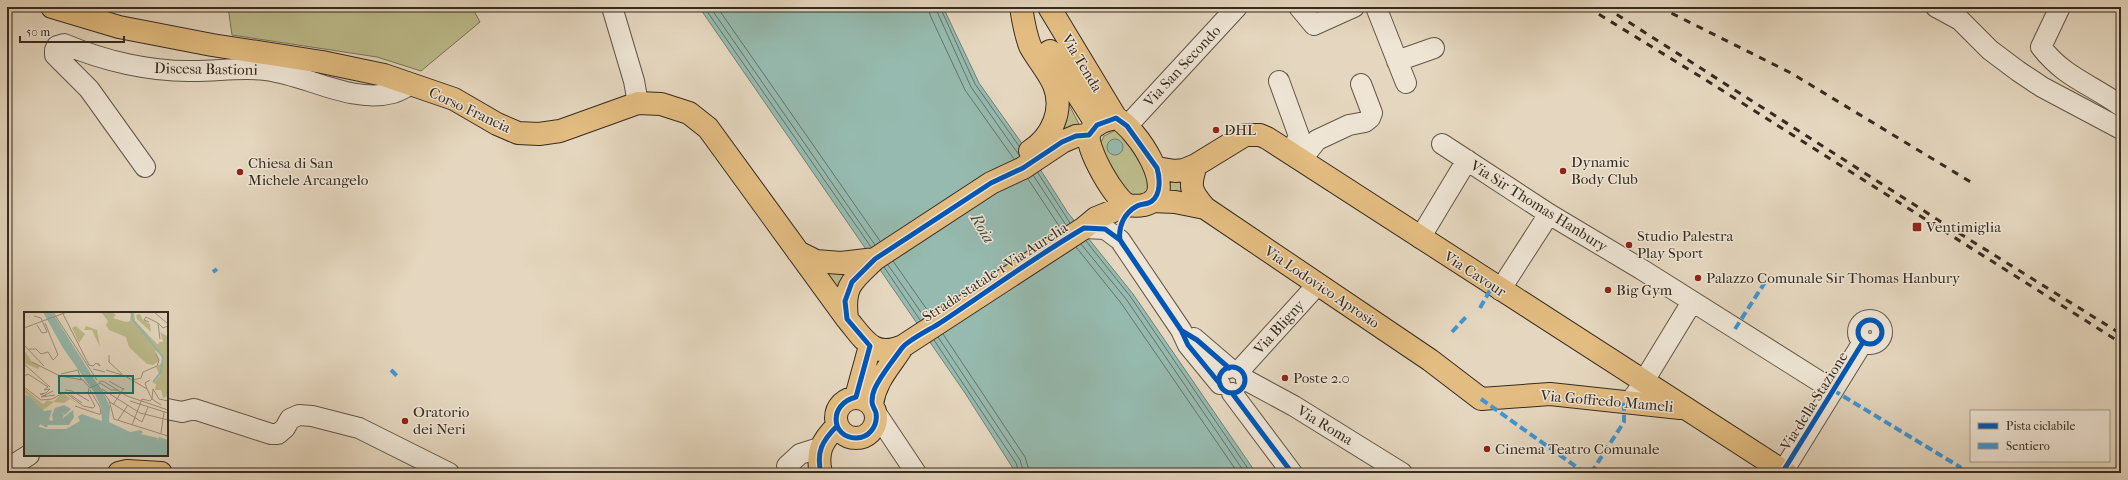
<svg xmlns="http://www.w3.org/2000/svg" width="2128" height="480" font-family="'IM FELL French Canon',serif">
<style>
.green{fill:#bdbc8c;stroke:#7a7456}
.water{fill:#96baaf;stroke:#708175}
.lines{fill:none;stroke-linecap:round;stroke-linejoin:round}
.shore{stroke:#667267;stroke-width:1}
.minor-casing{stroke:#625647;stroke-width:22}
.major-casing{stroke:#372b1f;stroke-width:24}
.minor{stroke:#eee5d5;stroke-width:20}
.major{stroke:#e2bc80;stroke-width:22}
.rail{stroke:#372b1f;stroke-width:3;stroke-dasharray:7 7;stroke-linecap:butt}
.quiet{stroke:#3e96d5;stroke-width:4;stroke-dasharray:8 4;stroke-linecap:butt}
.cycleway-casing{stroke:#eee5d5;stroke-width:8}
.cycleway{stroke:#0057b8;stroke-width:5}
.poi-dot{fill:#8f2418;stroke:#eee5d5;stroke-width:1.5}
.labels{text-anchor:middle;stroke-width:3;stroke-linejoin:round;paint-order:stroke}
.street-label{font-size:15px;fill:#372b1f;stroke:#eee5d5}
.poi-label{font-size:15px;fill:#372b1f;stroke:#eee5d5;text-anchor:start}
.water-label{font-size:16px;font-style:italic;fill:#4f4f43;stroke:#eee5d5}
.inset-river{fill:none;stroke:#96baaf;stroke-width:2}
.inset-road{fill:none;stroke:#9f927f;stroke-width:1}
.view{fill:#0f766e;fill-opacity:0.15;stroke:#0f766e;stroke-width:2}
.inset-edge{fill:none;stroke:#372b1f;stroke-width:2}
</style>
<rect width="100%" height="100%" fill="#e5d7bf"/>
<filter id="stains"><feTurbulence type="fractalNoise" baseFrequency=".005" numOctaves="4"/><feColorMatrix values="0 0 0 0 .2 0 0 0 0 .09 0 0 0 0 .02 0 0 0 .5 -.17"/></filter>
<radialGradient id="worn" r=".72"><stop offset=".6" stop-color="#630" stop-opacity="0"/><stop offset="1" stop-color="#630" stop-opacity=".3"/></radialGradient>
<path class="green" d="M228,7H472L480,22L421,71L377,57L232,35Z
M1062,91L1081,128L1045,148Z
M1116,130L1121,131L1151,176L1148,192L1140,197L1130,196L1105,163L1101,142L1104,136Z
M1181,178L1183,197L1168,196L1170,179Z
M816,271L844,273L836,298Z"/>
<path class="water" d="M699,7H943L979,83L1040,169L1068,213L1133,294L1256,473H1016L965,393Z
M1107 147a8 8 0 1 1 16 0a8 8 0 1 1-16 0Z"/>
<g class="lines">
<path class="shore" d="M704,7L871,247
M710,7L875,245
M717,7L880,241
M929,7L930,15L965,90L1014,159
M935,7L971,87L1019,155
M940,7L975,84L1019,146
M1038,173L1070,223
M1033,175L1066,225
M1028,179L1061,229
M1086,241L1130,296L1251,473
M1081,244L1126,299L1245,473
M1076,247L1121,303L1238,473
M893,261L930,314
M888,265L925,318
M884,267L920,320
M943,334L1025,457L1030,473
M938,337L1020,460L1024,473
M934,340L1016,463L1019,473"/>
<defs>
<path id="minor" d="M612,7L634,81L638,103
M1299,7L1314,25L1354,7
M1376,7L1406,83
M1936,7L1960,20L1990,50L2018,71L2042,87L2121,129
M2060,7L2041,47C2065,78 2091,84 2121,106
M1397,61L1434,48
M1279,81L1299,136L1291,153
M1127,126L1237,7
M1442,144L1549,214L1641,269L1833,390
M1301,160L1317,140L1349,125L1365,122L1370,118L1372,113L1361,84
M145,167L89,89L55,55V50L57,46L64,44C104,61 151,72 194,71C218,71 242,67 266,70C307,75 352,104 393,93C400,91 406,87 412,84
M1084,228L1105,229L1120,240L1181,330L1188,345L1220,384
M1420,238L1467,160
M1500,290L1549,214
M1858 332a12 12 0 1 1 24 0a12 12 0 1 1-24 0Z
M1194,338L1229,368
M1240,370L1318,284
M1246,380L1294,406L1402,473
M1232,393L1292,473
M1628,403L1636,394L1692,302
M167,409L182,412L194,409L271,434H278L285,428L290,419L299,415L312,416L359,428L449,473
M876,413L916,473
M787,466L800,454L819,448
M7,469L29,455
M1782,473L1863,342"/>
<path id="major" d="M52,7L119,27L212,45L322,62L384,75L454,99L497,124L518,133L539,134L560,131L638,103L661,104L689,113L708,128L847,319C864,339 873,359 903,346L1084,228L1096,218L1128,205
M1021,7C1023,20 1025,33 1030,46C1037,59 1048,71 1054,85C1064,110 1052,137 1030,151
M1049,7L1116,118
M1050,51L1097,125
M1116,118C1135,126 1183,196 1144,205C1139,206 1133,206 1128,205C1115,200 1086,149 1089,135C1092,123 1106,120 1116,118Z
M1196,165C1189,186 1190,191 1205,208
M1157,168L1175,171L1184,170L1196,165L1245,135H1260L1267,138L1786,473
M1152,201L1175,202L1205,208L1430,360L1481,399L1550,394L1680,408
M798,252L816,261L841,263L875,259L991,183L1023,168L1062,142L1076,136L1089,135
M847,319C843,285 852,281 875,259
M856,397L870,346
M836 418a20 20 0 1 1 40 0a20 20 0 1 1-40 0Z
M872,404C876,379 890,367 903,346
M119,473L127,471L161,473
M821,473C816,452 822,441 837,426"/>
</defs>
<use href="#minor" class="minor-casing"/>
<use href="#major" class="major-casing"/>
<use href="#minor" class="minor"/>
<use href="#major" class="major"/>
<path class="rail" d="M1587,7L1701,77L2121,343
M1605,7L1946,225L2121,334
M1659,7L1791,73L1974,184"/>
<path class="quiet" d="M213,272L217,269
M1480,308L1493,285
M1735,329L1767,279
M1452,332L1466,317
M391,370L397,376
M1833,390L1960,467L1958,473
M1481,399L1585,473
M1591,473L1624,422V402"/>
<defs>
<path id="cycleway" d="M1120,240C1118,227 1124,213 1137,206C1142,203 1148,205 1152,201C1161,194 1160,178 1157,168L1127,126L1116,118L1097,125L1089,135L1076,136L1062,142L1023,168L991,183L875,259L852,282L845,301L847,319L870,346L856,397C828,404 831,438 856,438C869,438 878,426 876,413C875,409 872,406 872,402C872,398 873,392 875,388C881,375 894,359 902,348C908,340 931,329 940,323C988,291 1035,257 1084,228L1105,229L1120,240L1181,330L1188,345L1220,384
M1858 332a12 12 0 1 1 24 0a12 12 0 1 1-24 0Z
M1182,331L1197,340L1229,368
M1219 380a13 13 0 1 1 26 0a13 13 0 1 1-26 0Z
M1232,393L1292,473
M821,473C816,452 822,441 837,426
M1782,473L1863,342"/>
</defs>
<use href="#cycleway" class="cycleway-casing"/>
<use href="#cycleway" class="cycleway"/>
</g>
<g class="poi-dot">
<circle cx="1216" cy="130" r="4"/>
<circle cx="1563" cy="171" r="4"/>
<circle cx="240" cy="172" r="4"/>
<rect x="1912" y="222" width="10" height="10" rx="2"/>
<circle cx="1629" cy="245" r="4"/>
<circle cx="1698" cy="278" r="4"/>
<circle cx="1608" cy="290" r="4"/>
<circle cx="1285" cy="378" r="4"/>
<circle cx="405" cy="421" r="4"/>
<circle cx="1487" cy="449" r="4"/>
</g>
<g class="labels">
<g class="street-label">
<text transform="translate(1082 63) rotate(59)" y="5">Via Tenda</text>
<text transform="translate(1182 66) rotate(-47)" y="5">Via San Secondo</text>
<text transform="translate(206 69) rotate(1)" y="5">Discesa Bastioni</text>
<text transform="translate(470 110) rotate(25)" y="5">Corso Francia</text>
<text transform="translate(1539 206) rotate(32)" y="5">Via Sir Thomas Hanbury</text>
<text transform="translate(995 272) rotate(-33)" y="5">Strada statale 1 Via Aurelia</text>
<text transform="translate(1475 274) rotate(33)" y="5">Via Cavour</text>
<text transform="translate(1322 287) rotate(34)" y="5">Via Lodovico Aprosio</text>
<text transform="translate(1279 327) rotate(-48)" y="5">Via Bligny</text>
<text transform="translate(1607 401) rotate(5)" y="5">Via Goffredo Mameli</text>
<text transform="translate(1814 401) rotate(-58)" y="5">Via della Stazione</text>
<text transform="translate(1325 425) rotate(31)" y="5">Via Roma</text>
</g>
<g class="poi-label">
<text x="1224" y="135">DHL</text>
<text x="1571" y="167">Dynamic<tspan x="1571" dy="17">Body Club</tspan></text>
<text x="248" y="168">Chiesa di San<tspan x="248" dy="17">Michele Arcangelo</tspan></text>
<text x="1926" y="232">Ventimiglia</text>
<text x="1637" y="241">Studio Palestra<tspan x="1637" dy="17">Play Sport</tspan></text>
<text x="1706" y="283">Palazzo Comunale Sir Thomas Hanbury</text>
<text x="1616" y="295">Big Gym</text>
<text x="1293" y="383">Poste 2.0</text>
<text x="413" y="417">Oratorio<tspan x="413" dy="17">dei Neri</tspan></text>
<text x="1495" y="454">Cinema Teatro Comunale</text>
</g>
<g class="water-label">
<text transform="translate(983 228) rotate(60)" y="6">Roia</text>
</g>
</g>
<g transform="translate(24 312)">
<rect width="144" height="144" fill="#e5d7bf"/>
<path d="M77,0H88L92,3L89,6L102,10L106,9L107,0H110L111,9L133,32L136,31L134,30H139L136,20L143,24L144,16V84L139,86L137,78H131L132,72L129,71L136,64L132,55L138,51V44L131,38L135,49L129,53L123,52L105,35L102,25L85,18L82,13L84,9ZM116,2L119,8L126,12L127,20L113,7L112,3ZM52,14L61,22L55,31L48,16ZM62,14L73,18L76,35L68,18H60ZM0,38L8,50L16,54L14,57L0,51ZM0,76L19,92L23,88L29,90L39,81L57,94L46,87L40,91L30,90L19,98L0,80Z" fill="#bdbc8c"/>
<path d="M19,0H28L82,86L86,95L85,110L106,120L117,118L119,121L116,122L134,126L133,130L135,125L144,128V144H0V82L6,85L20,99L28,98L25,107L27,109L29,108L28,103L31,96L40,93L47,97L41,103L36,99L40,103L38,107L49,98L50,105L45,113H24L23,116L16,112L15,115L25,117L44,116L55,109L53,105L58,102L78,109L77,95L70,80L39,36Z" fill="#96baaf"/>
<path d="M53,103L56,109L42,117H22L14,113L23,116L24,113L41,115L49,111Z" fill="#e5d7bf"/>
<path class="inset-river" d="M108,0L109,8L139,45L137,60L129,70"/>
<path class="inset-road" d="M29,0L73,68M38,0L65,53L69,54M130,0L144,12M10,4L17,6L23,20L18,21L13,13M125,10L120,8L122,5L134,11M0,16L43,0M136,27L134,11L139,16L144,14M0,33L20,54M5,37H12L17,42L24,40L29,48L34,43L21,11M85,43V50L98,62M8,50L36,64L59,68L66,76L76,71L87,78H94M0,52L26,75M69,54L72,51L76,54L74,51M69,57L81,60M82,58L101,64L113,71L123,77L128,87L137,93M37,62L54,58L57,68M0,64L4,62L24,75L20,78L26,77L22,81L16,82L22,84M109,68L117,66L119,60L133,54L135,48L132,42M85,69L99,77M75,70L79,69L103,84L144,98M73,72L85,88L90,107L144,124M0,75L17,88L28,87L41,80L59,94L69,96L71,94L64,81L65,76M78,77L116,101L144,108M123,77L121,71L126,68M41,78L48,79L65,89M66,78L76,95L77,102H74M29,79L17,85L31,83M47,83L58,91M128,87L129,77L135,87L144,89M106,89L144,101M86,90L118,110M89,93L100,76M51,94L74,102M94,108L104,93M118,110L124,95M108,113L118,87L126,89L128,87M137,121L140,100"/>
<path class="view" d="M35,64H109V81H35Z"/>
<rect width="144" height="144" class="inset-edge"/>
</g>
<rect width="2128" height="480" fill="none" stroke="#e5d7bf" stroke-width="24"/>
<rect x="8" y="8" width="2112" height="464" fill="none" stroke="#372b1f" stroke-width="2"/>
<rect x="12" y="12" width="2104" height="456" fill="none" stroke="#372b1f"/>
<rect x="1970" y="410" width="140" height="52" fill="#eee5d5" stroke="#a59b8c"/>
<rect x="1978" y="423" width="20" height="6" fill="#0057b8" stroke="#a59b8c"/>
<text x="2006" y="430" font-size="12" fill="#372b1f">Pista ciclabile</text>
<rect x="1978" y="443" width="20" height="6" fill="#3e96d5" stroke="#a59b8c"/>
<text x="2006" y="450" font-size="12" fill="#372b1f">Sentiero</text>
<path d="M20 36v6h104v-6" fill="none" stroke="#372b1f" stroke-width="2"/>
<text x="26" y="36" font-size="12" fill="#372b1f" stroke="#eee5d5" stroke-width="3" paint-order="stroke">50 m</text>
<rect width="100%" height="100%" filter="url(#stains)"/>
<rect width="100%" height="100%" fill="url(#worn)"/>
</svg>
